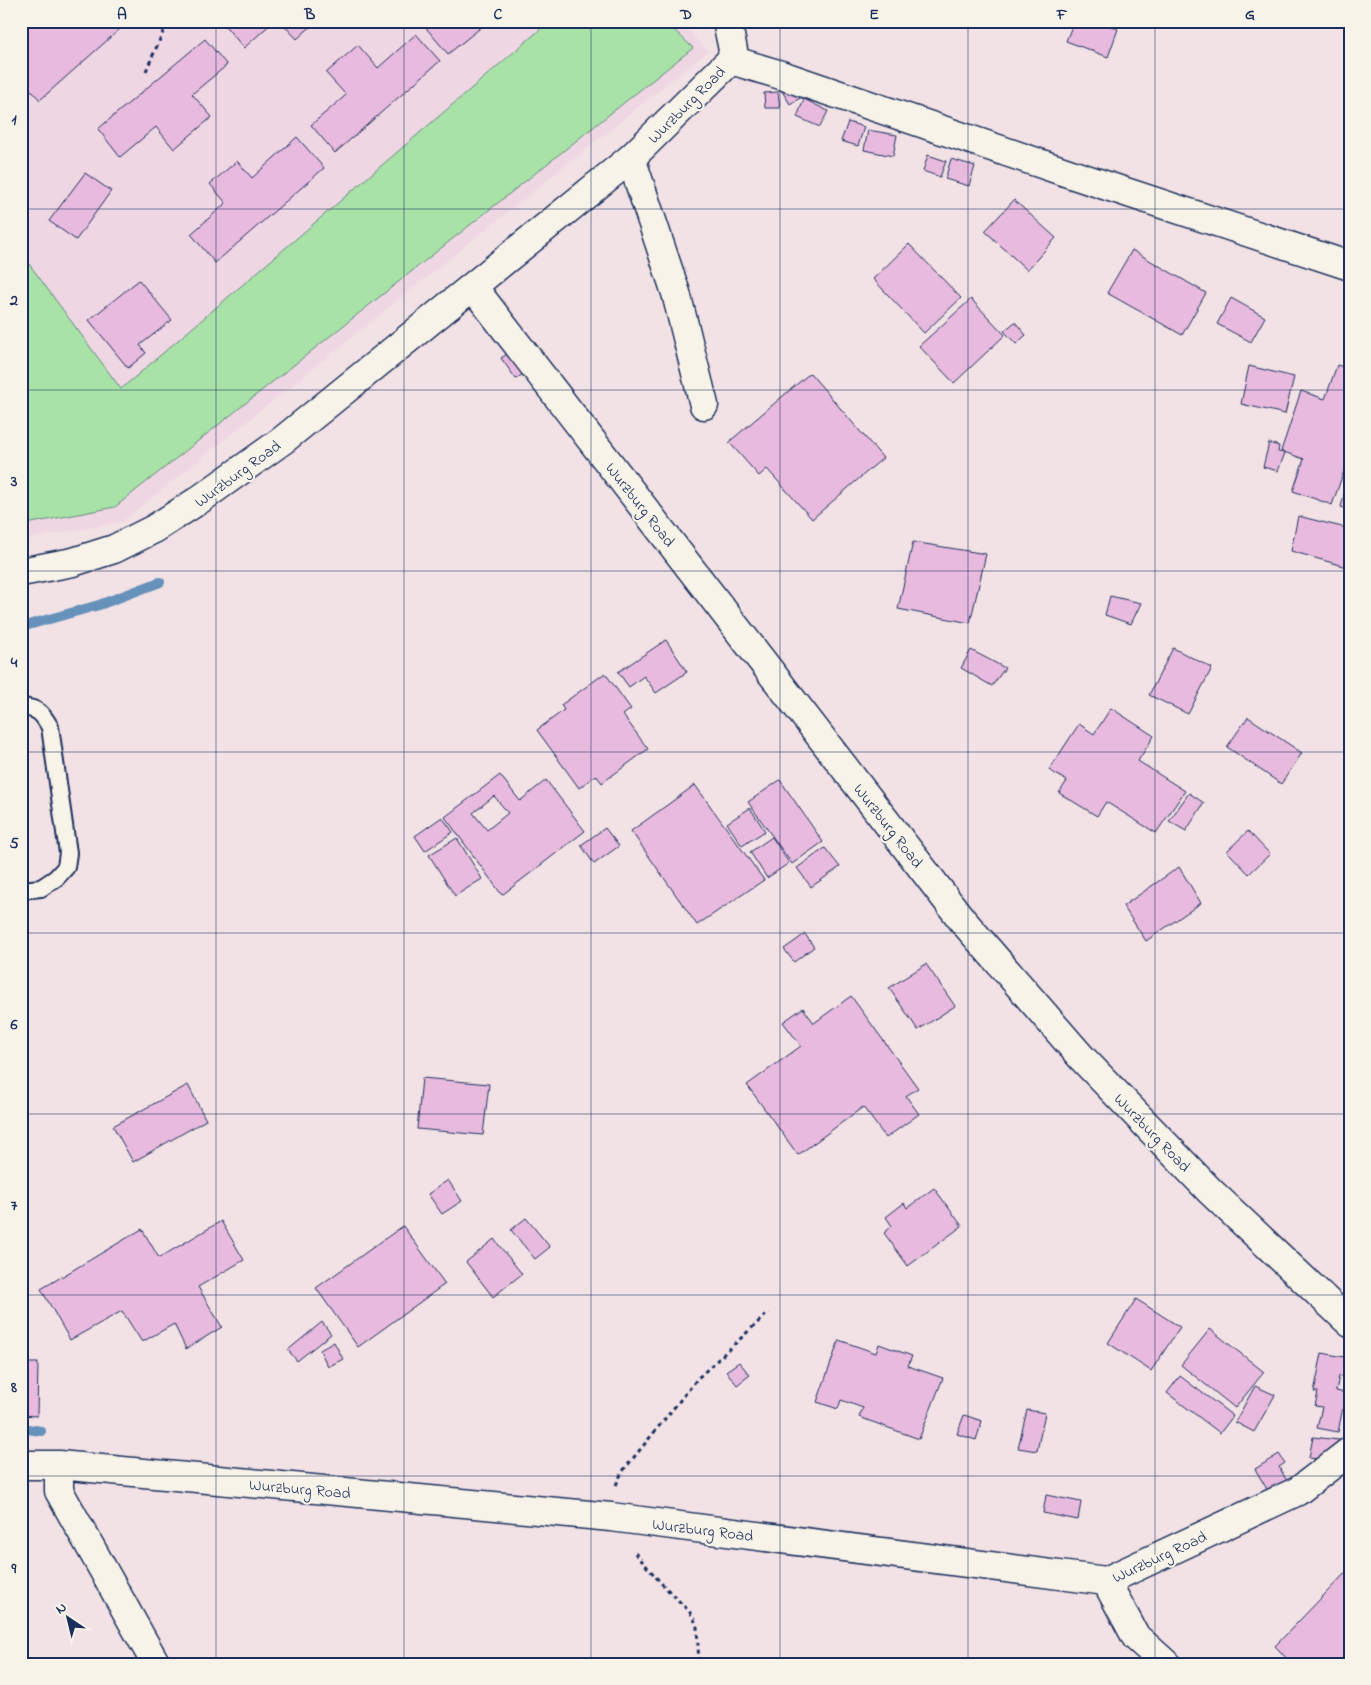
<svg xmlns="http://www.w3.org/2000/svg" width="1371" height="1685" font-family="'Indie Flower',sans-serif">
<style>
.built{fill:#efd6e3}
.green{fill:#a8e2a7;stroke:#628882}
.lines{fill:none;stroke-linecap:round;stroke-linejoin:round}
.stream{stroke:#6591ba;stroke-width:10}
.building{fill:#e8bade;stroke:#1b2f5e;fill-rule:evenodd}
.lane-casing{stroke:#1b2f5e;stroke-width:20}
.street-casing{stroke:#1b2f5e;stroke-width:31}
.secondary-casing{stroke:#1b2f5e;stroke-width:31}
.path{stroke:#1b2f5e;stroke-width:3;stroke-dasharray:4 4;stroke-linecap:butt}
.lane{stroke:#f7f3e8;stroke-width:16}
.street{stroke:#f7f3e8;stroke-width:28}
.secondary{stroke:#f7f3e8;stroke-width:28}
.grid{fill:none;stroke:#1b2f5e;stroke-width:1;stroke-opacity:0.55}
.labels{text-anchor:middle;stroke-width:4.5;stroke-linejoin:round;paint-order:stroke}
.street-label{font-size:16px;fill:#1b2f5e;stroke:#f7f3e8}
.neatline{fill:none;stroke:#1b2f5e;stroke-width:2}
.grid-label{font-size:16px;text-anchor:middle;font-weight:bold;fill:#1b2f5e}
</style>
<rect width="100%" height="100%" fill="#f2e2e5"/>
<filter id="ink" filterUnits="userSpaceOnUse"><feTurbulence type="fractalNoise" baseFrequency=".02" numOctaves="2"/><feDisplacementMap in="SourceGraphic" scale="10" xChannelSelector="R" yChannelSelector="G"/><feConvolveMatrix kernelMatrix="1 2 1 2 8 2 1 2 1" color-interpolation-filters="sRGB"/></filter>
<g filter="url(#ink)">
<path class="built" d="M21,21H679L708,51L122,522L21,540Z"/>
<path class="green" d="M550,21H665L693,48L115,507L21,525V253L121,389Z"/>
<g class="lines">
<path class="stream" d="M21,627L99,605L160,582
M21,1428L41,1431"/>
</g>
<path class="building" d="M21,21H129L40,100L21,79Z
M221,21H274L244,48Z
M280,21H317L297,39Z
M434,21H489L448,54L426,28Z
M1074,21H1098L1118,29L1108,57L1066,41Z
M416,34L440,61L335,153L311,125L346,95L326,73L358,45L378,68Z
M205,39L227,65L192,94L212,117L174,149L156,127L120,157L98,129Z
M792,84L802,97L790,104L782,91Z
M778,92L780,108H765L764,93Z
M804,99L828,111L820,127L797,117Z
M848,122L864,127L858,146L841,141Z
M868,130L897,135L893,156L864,150Z
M297,137L324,168L215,263L191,234L226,203L210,184L237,161L252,178Z
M928,155L946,161L940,177L923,171Z
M951,159L975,166L969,186L945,179Z
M85,173L111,191L76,240L49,221Z
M1014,200L1056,238L1027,270L985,231Z
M909,244L961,298L924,333L873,279Z
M1132,250L1206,293L1182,335L1107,293Z
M139,280L172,320L140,345L146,353L128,368L89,320Z
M1231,298L1265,317L1251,342L1217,324Z
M971,299L1005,335L954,383L919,346Z
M1015,322L1026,335L1016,344L1004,331Z
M512,351L527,371L516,379L501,358Z
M1337,365L1350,369V454L1332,505L1293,491L1304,459L1281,451L1301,391L1325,399Z
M1249,366L1294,377L1285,414L1241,404Z
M810,373L883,458L812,519L767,469L759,476L729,442Z
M1269,443L1279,446L1278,452L1285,453L1278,471L1263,467Z
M1350,471V510L1341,507Z
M1298,516L1350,529V568L1291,551Z
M913,542L986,554L970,623L898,609Z
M1110,596L1141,603L1131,624L1105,615Z
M666,640L687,672L656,693L644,676L629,687L618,672Z
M1173,648L1212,668L1188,714L1149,695Z
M971,650L1005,668L992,686L961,668Z
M605,673L631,709L623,715L648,749L602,783L596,775L579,788L537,730L564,710L561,705Z
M1111,708L1154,736L1138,761L1185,791L1156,833L1106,802L1097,816L1059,793L1067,781L1049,770L1079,724L1094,734Z
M1248,717L1302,753L1281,784L1227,747Z
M500,775L520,801L546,780L585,831L502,895L445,817ZM494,796L508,813L487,830L473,813Z
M780,780L823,842L792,864L748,802Z
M695,785L764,880L697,925L631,831Z
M1189,793L1204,803L1186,831L1169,821Z
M750,808L765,831L742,846L727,823Z
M442,817L453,832L425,851L415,836Z
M605,828L619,846L594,864L581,845Z
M1248,831L1270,854L1249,874L1227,851Z
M772,837L789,863L767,878L750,852Z
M457,838L482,879L455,896L429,855Z
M825,848L840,867L811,887L797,868Z
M1179,867L1201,903L1146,941L1123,906Z
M805,934L814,947L794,962L784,949Z
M926,964L955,1006L918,1030L889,988Z
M851,996L918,1088L906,1096L919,1114L886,1138L863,1107L798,1155L747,1085L801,1046L783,1022L803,1008L814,1023Z
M422,1078L489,1084L483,1135L417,1129Z
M188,1085L206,1120L133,1162L113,1126Z
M448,1180L462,1201L442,1214L428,1194Z
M934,1188L962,1226L908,1266L884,1233L892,1226L886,1217L904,1203L907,1208Z
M526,1218L550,1247L535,1259L511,1230Z
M221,1221L244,1260L198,1287L222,1327L186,1349L174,1324L142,1342L122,1311L70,1340L41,1289L142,1229L159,1258Z
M403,1226L445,1284L358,1347L316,1288Z
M494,1239L522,1274L493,1297L466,1262Z
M1136,1299L1180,1327L1151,1371L1108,1343Z
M322,1322L331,1334L297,1361L288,1350Z
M1210,1329L1264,1372L1235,1408L1181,1365Z
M839,1340L876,1353L879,1344L912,1356L908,1366L943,1378L919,1439L859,1417L863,1408L841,1400L838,1409L817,1402Z
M334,1342L343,1359L328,1367L320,1350Z
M1322,1353L1350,1358L1349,1378L1339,1376L1336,1391L1346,1393L1338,1432L1317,1428L1322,1407L1315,1406L1318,1392H1314Z
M739,1362L750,1375L737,1385L726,1371Z
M21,1363H38L37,1416L21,1415Z
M1180,1376L1233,1416L1220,1433L1167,1393Z
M1255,1386L1275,1395L1254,1432L1235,1422Z
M1027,1410L1045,1413L1037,1451L1018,1448Z
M964,1415L982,1421L976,1440L957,1434Z
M1313,1437L1339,1440L1335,1461L1309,1458Z
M1279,1454L1285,1463L1279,1467L1290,1486L1271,1496L1255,1469Z
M1046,1495L1081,1502L1078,1520L1043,1513Z
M1350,1568V1664H1292L1275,1646Z"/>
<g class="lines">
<defs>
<path id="lane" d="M21,707C38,708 42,713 50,727L68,853L66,867L56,878L41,888L21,890"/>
<path id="street" d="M731,60L781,75L1077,176L1350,266
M631,158L676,293L704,405
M473,287L963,921L1082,1058L1210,1191L1350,1323
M21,1465H59L611,1517L1106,1581L1298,1491L1350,1451
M59,1465V1491L156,1664
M1106,1581L1136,1637L1166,1664"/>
<path id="secondary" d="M21,572L73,562L114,549L154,529L199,500L283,440L631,158L731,60L733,50L727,21"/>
</defs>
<use href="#lane" class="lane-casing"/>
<use href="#street" class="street-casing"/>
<use href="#secondary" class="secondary-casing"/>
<path class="path" d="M146,71L168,21
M616,1485L622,1472L698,1378L769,1312
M635,1553L662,1584L689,1611L694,1619L697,1627L699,1664"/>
<use href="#lane" class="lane"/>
<use href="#street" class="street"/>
<use href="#secondary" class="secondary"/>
</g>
</g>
<path class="grid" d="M216,21V1664M404,21V1664M591,21V1664M780,21V1664M968,21V1664M1155,21V1664M21,209H1350M21,390H1350M21,571H1350M21,752H1350M21,933H1350M21,1114H1350M21,1295H1350M21,1476H1350"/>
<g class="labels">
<g class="street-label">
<text transform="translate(686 104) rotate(-45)" y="6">Wurzburg Road</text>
<text transform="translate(237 473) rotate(-36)" y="6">Wurzburg Road</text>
<text transform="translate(641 504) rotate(52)" y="6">Wurzburg Road</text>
<text transform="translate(889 825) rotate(52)" y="6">Wurzburg Road</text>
<text transform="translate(1153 1132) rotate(46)" y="6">Wurzburg Road</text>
<text transform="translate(300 1488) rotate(5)" y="6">Wurzburg Road</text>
<text transform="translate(703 1529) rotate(7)" y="6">Wurzburg Road</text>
<text transform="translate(1159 1556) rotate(-25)" y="6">Wurzburg Road</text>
</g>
</g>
<rect width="1371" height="1685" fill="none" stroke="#f7f3e8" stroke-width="55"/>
<g transform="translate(68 1618) rotate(325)" stroke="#f7f3e8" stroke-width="4" paint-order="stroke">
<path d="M0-4L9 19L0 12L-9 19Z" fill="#1b2f5e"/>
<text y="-8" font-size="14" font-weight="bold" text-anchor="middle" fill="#1b2f5e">N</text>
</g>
<rect x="28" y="28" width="1316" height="1630" class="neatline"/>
<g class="grid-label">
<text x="122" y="19">A</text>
<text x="310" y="19">B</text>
<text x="498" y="19">C</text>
<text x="686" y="19">D</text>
<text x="874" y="19">E</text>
<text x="1062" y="19">F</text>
<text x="1250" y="19">G</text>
<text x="14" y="124">1</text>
<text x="14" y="305">2</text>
<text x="14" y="486">3</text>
<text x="14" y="667">4</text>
<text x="14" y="848">5</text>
<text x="14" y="1029">6</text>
<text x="14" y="1210">7</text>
<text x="14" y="1392">8</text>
<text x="14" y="1573">9</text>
</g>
</svg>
